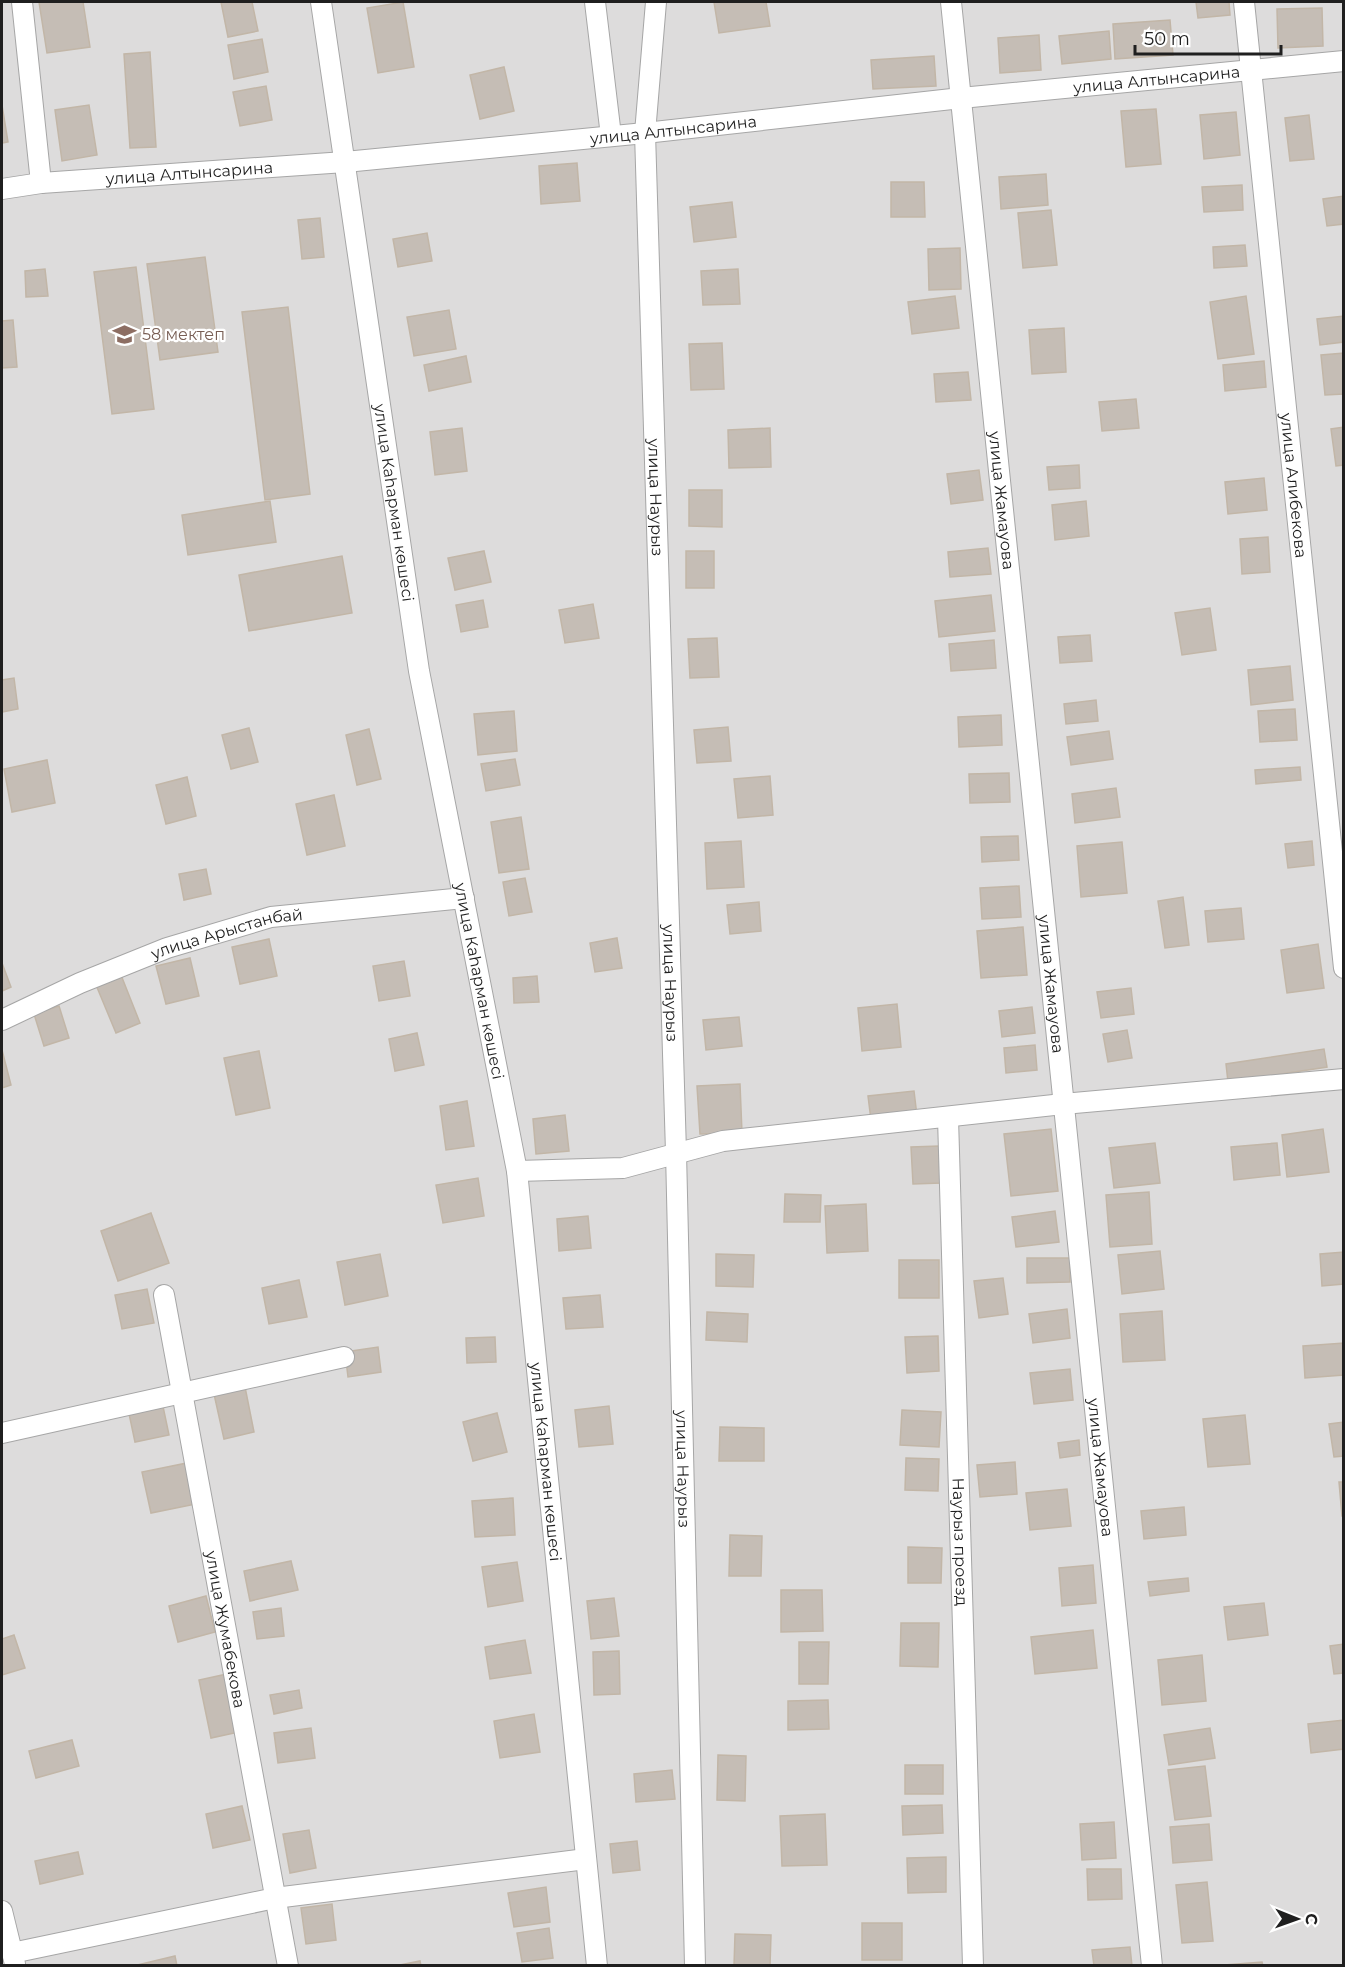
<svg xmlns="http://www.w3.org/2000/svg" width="1345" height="1967" font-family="Montserrat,sans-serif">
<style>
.residential{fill:#dddcdc}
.building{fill:#c5bdb5;stroke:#c2b6a7;stroke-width:1.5}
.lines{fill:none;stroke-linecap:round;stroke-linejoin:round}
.minor-casing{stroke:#a6a6a6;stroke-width:22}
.minor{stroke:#fff;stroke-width:20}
.labels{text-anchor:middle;stroke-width:4.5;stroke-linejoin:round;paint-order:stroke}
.street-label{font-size:16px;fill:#1f1f1f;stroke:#fff}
.education-label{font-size:16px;fill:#785e54;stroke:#fff;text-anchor:start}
</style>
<rect width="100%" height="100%" fill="#f0eee5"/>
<path class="residential" d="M2,2H1343V1965H2Z"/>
<path class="building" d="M39,2H83L90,47L47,53Z
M221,2H252L258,31L228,37Z
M403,2L414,67L378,73L367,8Z
M714,2H766L770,26L719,33Z
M1196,2H1229L1230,15L1198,18Z
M1322,8L1323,46L1278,48L1277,9Z
M1170,20L1173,55L1115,59L1113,24Z
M1109,31L1111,59L1062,64L1059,36Z
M1039,35L1041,70L1000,73L998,38Z
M262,39L268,72L234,79L228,45Z
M150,52L156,147L130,148L124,54Z
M934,56L936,86L873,89L871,60Z
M504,67L514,111L480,119L470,75Z
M266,86L272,120L240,126L233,92Z
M2,105L8,142L2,143Z
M89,105L97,155L62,161L55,110Z
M1156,109L1161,164L1126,167L1121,111Z
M1236,112L1240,155L1204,159L1200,115Z
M1309,115L1314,159L1290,161L1285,118Z
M577,163L580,201L541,204L539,166Z
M1046,174L1048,205L1001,209L999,177Z
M891,182H924L925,217H891Z
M1242,185L1243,210L1204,212L1202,187Z
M1344,196V224L1327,226L1323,199Z
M732,202L736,237L694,242L690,207Z
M1051,210L1057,265L1023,268L1018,213Z
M320,218L324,257L302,259L298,220Z
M427,233L432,261L398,267L393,239Z
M1245,245L1247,266L1214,268L1213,247Z
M960,248L961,289L929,290L928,249Z
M205,257L218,352L160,360L147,264Z
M136,267L154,409L112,414L94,272Z
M45,269L48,296L26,297L25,271Z
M738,269L740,304L703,305L701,271Z
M955,296L959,328L912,334L908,302Z
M1246,296L1254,354L1218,359L1210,302Z
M288,307L310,494L265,500L242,312Z
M449,310L456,349L414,356L407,317Z
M1344,316V342L1320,345L1317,319Z
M13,320L17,367L2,368V321Z
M1064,328L1066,372L1032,374L1029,330Z
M722,343L724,389L691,390L689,344Z
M1344,353V394L1325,395L1321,355Z
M466,356L471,382L429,391L424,365Z
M1264,361L1266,387L1225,391L1223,365Z
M968,372L971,400L936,402L934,374Z
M1136,399L1139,428L1102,431L1099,402Z
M1344,427V465L1336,466L1331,429Z
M462,428L467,471L435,475L430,432Z
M770,428L771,467L729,468L728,430Z
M1079,465L1080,488L1049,490L1047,467Z
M979,470L983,500L951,504L947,474Z
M1264,478L1267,510L1228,514L1225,482Z
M689,490H722V527L689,526Z
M270,501L276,542L188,555L182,515Z
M1086,501L1089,536L1055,540L1052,505Z
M1268,537L1270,572L1242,574L1240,539Z
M988,548L991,574L950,577L948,552Z
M484,551L491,582L455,590L448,558Z
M686,551H714V588H686Z
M342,556L352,613L249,631L239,575Z
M991,595L995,631L939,637L935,601Z
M483,600L488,627L461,632L456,605Z
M593,604L599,638L565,643L559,610Z
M1210,608L1216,650L1182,655L1175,613Z
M1090,635L1092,661L1060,663L1058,637Z
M717,638L719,677L690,678L688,639Z
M994,640L996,668L951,671L949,644Z
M1290,666L1293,700L1251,705L1248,670Z
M14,678L18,709L2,712V680Z
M1096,700L1098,721L1066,724L1064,704Z
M1295,709L1297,740L1260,742L1258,711Z
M514,711L517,751L478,755L474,714Z
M1001,715L1002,745L959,747L958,717Z
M728,727L731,761L697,763L694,730Z
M249,728L258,762L231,769L222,735Z
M369,729L381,779L357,785L346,735Z
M1109,731L1113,759L1071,765L1067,737Z
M515,759L520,785L486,791L481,764Z
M47,760L55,803L12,812L4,769Z
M1300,767L1301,780L1256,784L1255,770Z
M1009,773L1010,802L970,803L969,774Z
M770,776L773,815L738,818L734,779Z
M187,777L196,816L166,824L156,785Z
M1116,788L1120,817L1075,823L1072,794Z
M334,795L345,846L307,855L296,804Z
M521,817L529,869L499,873L491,822Z
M1018,836L1019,860L982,862L981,837Z
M741,841L744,887L707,889L705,843Z
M1312,841L1314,865L1288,868L1285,844Z
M1122,842L1127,893L1081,897L1077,846Z
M206,869L211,894L184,900L179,874Z
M525,878L532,912L509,916L503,882Z
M1019,886L1021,917L982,919L980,888Z
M1183,897L1189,945L1165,948L1158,901Z
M759,902L761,931L730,934L727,905Z
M1241,908L1244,939L1208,942L1205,911Z
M1023,927L1027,975L981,978L977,931Z
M617,938L622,968L595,972L590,943Z
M269,939L277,976L240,984L232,947Z
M1318,944L1324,988L1287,993L1281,950Z
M190,958L199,996L166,1004L156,966Z
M404,961L410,996L379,1001L373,966Z
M2,963L11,987L2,991Z
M121,975L140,1023L116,1033L96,985Z
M537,976L539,1002L514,1003L513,978Z
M1131,988L1134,1014L1101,1018L1097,992Z
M897,1004L901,1047L862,1051L858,1008Z
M59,1006L69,1038L44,1046L34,1014Z
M1032,1007L1035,1033L1002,1037L999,1011Z
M739,1017L742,1046L706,1050L703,1020Z
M1127,1030L1132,1058L1108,1062L1103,1034Z
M417,1033L424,1065L395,1071L389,1039Z
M1035,1045L1037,1070L1006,1073L1004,1048Z
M1324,1049L1327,1067L1228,1082L1226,1064Z
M2,1050L11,1085L2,1088Z
M259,1051L270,1108L236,1115L224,1058Z
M740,1084L742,1133L700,1134L697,1086Z
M914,1091L917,1116L871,1120L868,1096Z
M467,1101L474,1146L446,1150L440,1106Z
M565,1115L569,1151L536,1154L533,1119Z
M1051,1129L1058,1191L1011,1196L1004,1134Z
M1323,1129L1329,1172L1287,1177L1282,1135Z
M1155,1143L1160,1183L1114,1188L1109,1148Z
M1277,1143L1280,1175L1234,1180L1231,1147Z
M939,1146L941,1183L913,1184L911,1147Z
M478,1178L484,1216L443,1223L436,1185Z
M1149,1192L1152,1244L1110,1247L1106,1195Z
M785,1194L821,1195L820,1222H784Z
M866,1204L868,1251L827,1253L825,1206Z
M1055,1211L1059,1242L1016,1247L1012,1217Z
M151,1213L169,1263L118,1281L101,1231Z
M588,1216L591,1248L559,1251L557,1219Z
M1160,1251L1164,1289L1122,1294L1118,1255Z
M1344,1252V1284L1322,1286L1320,1254Z
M380,1254L388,1296L345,1305L337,1262Z
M716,1254L754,1255L753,1287L716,1286Z
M1027,1258H1070V1282L1027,1283Z
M899,1260H939V1298H899Z
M1003,1278L1008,1314L979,1318L974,1281Z
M299,1280L307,1317L269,1324L262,1288Z
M147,1289L154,1323L122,1329L115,1295Z
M600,1295L603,1327L566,1329L563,1298Z
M1067,1309L1070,1338L1033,1343L1029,1314Z
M1162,1311L1165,1360L1123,1362L1120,1314Z
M707,1312L748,1314L747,1342L706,1340Z
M938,1336L939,1371L907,1373L905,1337Z
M495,1337L496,1362L467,1363L466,1338Z
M1344,1343V1375L1305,1378L1303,1346Z
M378,1347L381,1372L348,1377L345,1352Z
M1070,1369L1073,1400L1034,1404L1030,1373Z
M245,1387L254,1432L224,1439L214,1394Z
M161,1397L169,1435L135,1442L127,1404Z
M609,1406L613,1444L579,1447L575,1410Z
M902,1410L941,1412L939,1447L900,1445Z
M497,1413L507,1452L473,1461L463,1422Z
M1245,1415L1250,1464L1208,1467L1203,1419Z
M1344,1422V1456L1334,1457L1329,1424Z
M720,1427L764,1428V1461H719Z
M1079,1440L1080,1455L1060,1458L1058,1443Z
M906,1458L939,1459L938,1491L905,1490Z
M1015,1462L1017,1494L980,1497L977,1465Z
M187,1463L196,1504L151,1513L142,1472Z
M1339,1482H1344V1516H1342Z
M1067,1489L1071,1526L1030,1530L1026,1493Z
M513,1498L515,1535L475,1537L472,1501Z
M1184,1507L1186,1535L1144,1539L1141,1511Z
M730,1535L762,1536L761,1576H729Z
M908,1547L942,1548L941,1583H908Z
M291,1561L298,1590L250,1601L244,1571Z
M517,1562L523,1601L488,1607L482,1567Z
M1093,1565L1096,1603L1062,1606L1059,1568Z
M1188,1578L1189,1591L1150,1596L1148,1582Z
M781,1590H822L823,1631L781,1632Z
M206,1596L215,1632L178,1642L169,1606Z
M614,1598L619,1636L591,1639L587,1601Z
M1264,1603L1268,1635L1228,1640L1224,1607Z
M281,1608L284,1636L257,1639L253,1612Z
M901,1623H939L938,1667L900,1666Z
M1093,1630L1097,1668L1035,1674L1031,1637Z
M14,1635L25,1668L2,1675V1639Z
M525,1640L531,1673L490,1679L485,1647Z
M799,1642H829L828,1684H799Z
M1344,1644V1673L1334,1674L1330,1646Z
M619,1651L620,1694L594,1695L593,1652Z
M1202,1655L1206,1701L1162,1705L1158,1660Z
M227,1674L239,1732L211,1738L199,1680Z
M299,1690L302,1708L274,1714L270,1695Z
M828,1700L829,1729L788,1730V1701Z
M534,1714L540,1752L500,1758L494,1721Z
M1344,1720V1749L1311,1753L1308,1724Z
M311,1728L315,1758L278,1763L274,1733Z
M1210,1728L1215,1758L1169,1765L1164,1735Z
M72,1740L79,1766L36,1778L29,1751Z
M718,1755L746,1756L745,1801L717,1800Z
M905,1765H943V1794H905Z
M1205,1766L1211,1816L1175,1820L1168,1770Z
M672,1770L675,1799L636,1802L634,1774Z
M942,1805L943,1833L903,1835L902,1806Z
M242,1806L250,1840L213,1848L206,1814Z
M825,1814L827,1865L782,1866L780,1816Z
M1114,1822L1116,1858L1082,1860L1080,1824Z
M1209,1824L1212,1860L1173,1863L1170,1827Z
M309,1830L316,1868L290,1873L283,1834Z
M637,1841L640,1870L613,1873L610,1844Z
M78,1852L83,1874L40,1884L35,1861Z
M946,1857V1892L908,1893L907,1858Z
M1087,1869H1121L1122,1899L1088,1900Z
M1207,1882L1213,1941L1182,1943L1176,1885Z
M546,1887L550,1922L514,1927L508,1893Z
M332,1904L336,1940L306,1944L301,1908Z
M862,1923H902V1960H862Z
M549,1928L553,1958L522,1962L517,1933Z
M735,1934L771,1935L770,1966H734Z
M1130,1947L1132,1966H1094L1092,1950Z
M175,1956L177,1966H137V1965Z
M420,1961L421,1966H395Z
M1262,1962L1263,1966H1225V1965Z"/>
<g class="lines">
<defs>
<g id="minor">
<path d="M22,2L41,183"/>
<path id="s1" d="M321,2L419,671L517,1171L597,1966"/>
<path d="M595,2L611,136"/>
<path id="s2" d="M656,2L645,133L676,1152L695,1966"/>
<path id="s3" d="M951,2L1152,1966"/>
<path id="s4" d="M1244,2L1344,968"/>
<path id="s5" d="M2,189L41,183L345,162L645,133L961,98L1344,61"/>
<path id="s6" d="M2,1020L80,983L167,948L271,917L464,898"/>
<path id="s7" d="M948,1118L973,1966"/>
<path d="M517,1171L623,1168L723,1141L1063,1104L1344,1079"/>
<path id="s8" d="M164,1295L288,1966"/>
<path d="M2,1433L344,1357"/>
<path d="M2,1911L15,1964"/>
<path d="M12,1953L275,1898L586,1859"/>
</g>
</defs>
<use href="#minor" class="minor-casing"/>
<use href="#minor" class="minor"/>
</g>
<defs>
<symbol id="school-bare" viewBox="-9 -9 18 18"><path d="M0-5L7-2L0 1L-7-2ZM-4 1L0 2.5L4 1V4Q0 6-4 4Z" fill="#8d6e63" stroke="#fff" stroke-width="2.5" paint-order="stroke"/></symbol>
</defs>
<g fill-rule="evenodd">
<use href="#school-bare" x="108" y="318" width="33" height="33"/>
</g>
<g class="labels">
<g class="street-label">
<text dy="6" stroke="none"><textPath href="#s5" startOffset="1160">улица Алтынсарина</textPath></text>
<text dy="6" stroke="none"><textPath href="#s5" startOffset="674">улица Алтынсарина</textPath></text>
<text dy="6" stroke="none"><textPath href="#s5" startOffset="188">улица Алтынсарина</textPath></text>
<text dy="6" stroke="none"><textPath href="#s4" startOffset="486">улица Алибекова</textPath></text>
<text dy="6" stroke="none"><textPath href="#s2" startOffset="496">улица Наурыз</textPath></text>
<text dy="6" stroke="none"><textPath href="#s3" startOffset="501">улица Жамауова</textPath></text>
<text dy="6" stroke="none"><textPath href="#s1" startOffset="506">улица Каһарман көшесі</textPath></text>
<text dy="6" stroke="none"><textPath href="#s6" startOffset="242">улица Арыстанбай</textPath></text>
<text dy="6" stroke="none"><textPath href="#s1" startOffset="992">улица Каһарман көшесі</textPath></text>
<text dy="6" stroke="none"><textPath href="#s2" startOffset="982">улица Наурыз</textPath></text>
<text dy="6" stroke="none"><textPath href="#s3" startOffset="987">улица Жамауова</textPath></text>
<text dy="6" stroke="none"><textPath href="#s1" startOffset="1478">улица Каһарман көшесі</textPath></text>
<text dy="6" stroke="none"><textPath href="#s3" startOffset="1473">улица Жамауова</textPath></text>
<text dy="6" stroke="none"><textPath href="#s2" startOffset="1468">улица Наурыз</textPath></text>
<text dy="6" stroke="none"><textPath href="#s7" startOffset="424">Наурыз проезд</textPath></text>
<text dy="6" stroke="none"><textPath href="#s8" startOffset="340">улица Жумабекова</textPath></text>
</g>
<g class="education-label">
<text x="142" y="340">58 мектеп</text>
</g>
</g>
<rect width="1345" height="1967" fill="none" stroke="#1f1f1f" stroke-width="6"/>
<g transform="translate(1297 1919) rotate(91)" stroke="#ffffff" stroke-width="4.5" paint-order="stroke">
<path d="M0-4.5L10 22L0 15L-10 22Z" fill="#1f1f1f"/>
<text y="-9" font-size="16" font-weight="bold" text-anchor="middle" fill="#1f1f1f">С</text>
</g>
<path d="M1135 45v9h146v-9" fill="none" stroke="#1f1f1f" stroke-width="3"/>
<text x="1144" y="45" font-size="18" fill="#1f1f1f" stroke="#ffffff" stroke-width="4.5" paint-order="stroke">50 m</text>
</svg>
